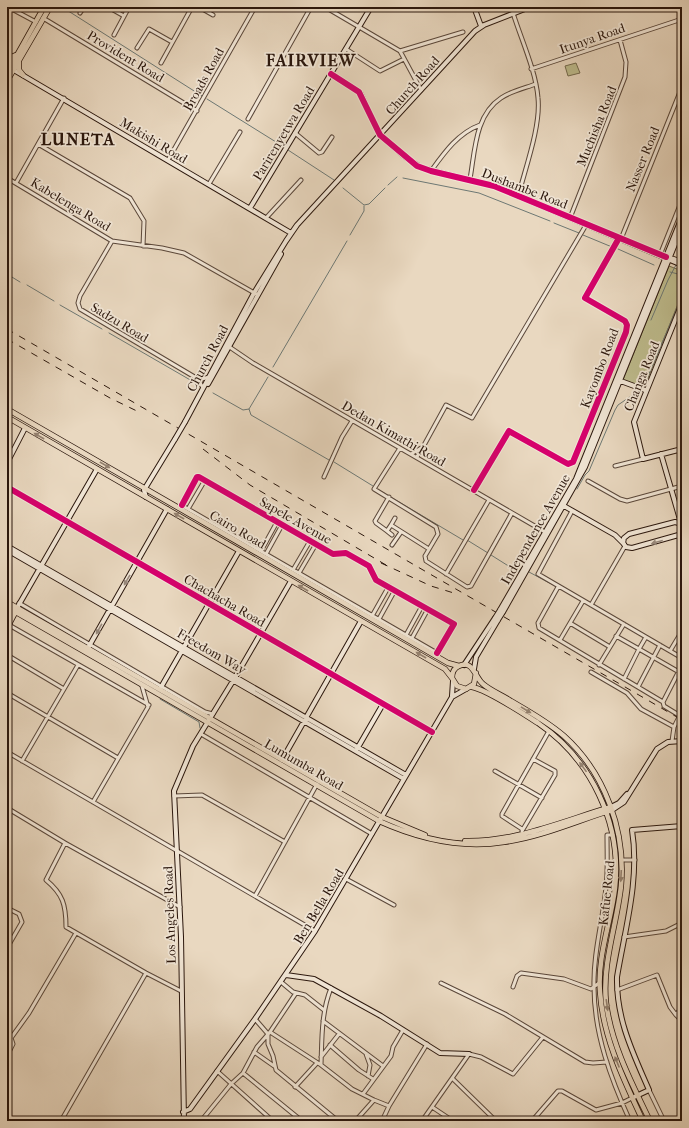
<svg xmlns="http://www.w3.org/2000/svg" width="689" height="1128" font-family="'IM FELL French Canon',serif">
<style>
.green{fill:#bebc8d;stroke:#746a4d}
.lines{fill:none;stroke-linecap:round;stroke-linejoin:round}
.stream{stroke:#6d7874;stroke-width:1}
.street-casing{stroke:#5a473a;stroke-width:5}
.secondary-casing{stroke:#2b170d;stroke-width:6}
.primary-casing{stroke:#2b170d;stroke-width:6}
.street{stroke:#f1e6d6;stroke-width:3}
.secondary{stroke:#f1e6d6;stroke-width:4}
.primary{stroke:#e9d8c0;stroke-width:4.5}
.rail{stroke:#2b170d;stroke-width:1;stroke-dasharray:7 7;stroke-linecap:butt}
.secondary-bridge-casing{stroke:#2b170d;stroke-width:6;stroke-linecap:butt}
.secondary-bridge{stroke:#f1e6d6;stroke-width:4}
.cycleway-casing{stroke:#f1e6d6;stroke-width:8}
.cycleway{stroke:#d6006c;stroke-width:6}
.oneway{fill:#94816f}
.oneway2{fill:#98897c}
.labels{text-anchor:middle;stroke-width:3.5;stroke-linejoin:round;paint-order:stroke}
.street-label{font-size:13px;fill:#2b170d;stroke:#f1e6d6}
.district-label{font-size:17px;font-weight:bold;letter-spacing:1px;fill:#2b170d;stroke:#f1e6d6}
</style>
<rect width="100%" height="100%" fill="#e9d8c0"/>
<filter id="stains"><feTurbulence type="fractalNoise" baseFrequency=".005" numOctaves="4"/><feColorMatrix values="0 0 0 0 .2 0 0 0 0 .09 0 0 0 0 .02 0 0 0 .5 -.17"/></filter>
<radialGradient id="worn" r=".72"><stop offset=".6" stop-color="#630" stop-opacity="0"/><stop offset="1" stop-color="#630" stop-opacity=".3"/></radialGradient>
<path class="green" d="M576,63L580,73L568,76L565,66Z
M669,266L682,271V294L644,388L623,380Z"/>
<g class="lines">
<path class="stream" d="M62,7L202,96
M207,99L284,147
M288,150L334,180
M403,178L479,193L550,221
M388,185L397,177
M343,188L364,205L369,204L385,188
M554,223L579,233
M350,235L364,211V206
M583,235L612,247
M618,249L654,265
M678,256L682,245
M670,272L682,275
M7,274L20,282
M27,285L54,301
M60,305L102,329
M651,320L668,280L676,265
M109,333L199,385
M273,367L347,241
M642,386L645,383L682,296
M213,393L243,410L249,409L251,415L329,460
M249,409L268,377
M334,462L373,486
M577,489L585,475L589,471L615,410L618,405L640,390
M379,490L463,540
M467,540L488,553
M491,555L518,572L521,569
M529,572L557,587
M160,699L199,722L200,728"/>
<defs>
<path id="street" d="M8,7L36,22
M108,7L124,16
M199,7L213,15
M325,7L400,51L421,90
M80,13L84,7
M513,13C521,39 536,71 538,98C541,126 525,169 518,197
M43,18L197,111
M114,35L129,7
M137,48L149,29L172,42
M346,49L380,71L404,59
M400,51L463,32
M161,63L192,7
M531,69L682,19
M331,74L361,93L380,135
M248,119L311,7
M295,133L319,153L322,152L332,137
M38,144L130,198L144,221L143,246
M168,160L255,7
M431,171C444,153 458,133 480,125
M7,178L112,241L162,248L184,253L258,295
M470,179C475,151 475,115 501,98C511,91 525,88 536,84
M16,183L64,98
M209,184L240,132
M266,218L301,180
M570,218L625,77L626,62L620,40
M621,239L682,87
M112,241L80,296L78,303L80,309L198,379L203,388
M660,255L682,200
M228,346L253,363L545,532
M198,379H202L209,377
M400,448L374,489L436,527L438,534L425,556L426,561L467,587L471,586L512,513
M411,454L423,447L446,405L472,418L586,225
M417,457L422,448
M615,466L643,459
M324,477L342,437L352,421
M588,481L620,499L627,501L682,486
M474,490L509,431L568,464L573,462L626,332L627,325L625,321L585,298L619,238
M389,497L375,521L376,523L387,531L391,525L429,549
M181,505L437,653
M182,505L197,477H199L333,554L346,553L369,566L376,580L454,624L437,653
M188,509L205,480
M572,511L538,574L682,658
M391,525L395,518
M387,531L392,535
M392,545L401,532
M261,551L277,522
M266,554L282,525
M293,570L310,541
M299,573L316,544
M446,574L489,500
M558,587L538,623L539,628L663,702L682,665
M19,603L205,712L213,714
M591,605L625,546
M372,616L389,586
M379,619L395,590
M570,623L610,647
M9,625L149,705
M406,635L422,606
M616,636L639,649L646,637
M412,638L428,609
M560,640L583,601
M670,651L682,631
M7,655L64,689
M599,665L624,624
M591,672L627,693L641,709L674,727
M624,679L639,649L679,672
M638,687L660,645
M7,693L118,758
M663,702L664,706L682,717
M201,734L372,834
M672,741L674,727L682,711
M7,752L315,931
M22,761L78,665
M495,771L542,798
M174,796L202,795L285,842
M93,802L148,707L142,686
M7,808L65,843L46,880C63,894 66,905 66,927L146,973L181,991
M522,829L502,816V814L549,731
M522,831L555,775V771L533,759
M613,835H607C607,853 608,870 606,887C603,920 593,953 594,987C594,1034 611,1079 630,1121
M65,843L180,907
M622,860H635
M346,879L394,905
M255,896L317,784
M7,908L19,914L22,922L7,948
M624,937L666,931L682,923
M281,982L293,992L305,995L324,1010
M441,983L505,1014L585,1062L593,1063L607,1062
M513,987L517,976L521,973L564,979L591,989L599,983
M617,990L657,975L670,1007L676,1015
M682,1007L676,1015L682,1021
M255,1019L268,1034V1044L273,1056L276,1070L338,1121
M323,1021L383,1066
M270,1032L321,1065L352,1089L374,1100L389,1106
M7,1034L11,1038L13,1044L7,1056
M11,1038L29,1013L76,933
M330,1045L359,1070L373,1079
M254,1052L274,1066
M366,1054L370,1065L368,1076
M321,1057L339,1034
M321,1065C322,1039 321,1013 331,988
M217,1071L273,1121
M243,1073L302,1121
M453,1079L496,1121
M295,1087L317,1063
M649,1090L664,1121
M363,1094L391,1056L393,1047L403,1030
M432,1107L453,1121
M358,1118L374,1100
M61,1121L146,973
M201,1121L231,1084L243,1073L257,1047L270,1032L296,993
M261,1121L267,1116
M382,1121L389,1106L427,1044
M422,1121L469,1054L481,1057L513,1074L543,1037
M532,1121L558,1091H562L596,1110L622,1103L632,1098"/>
<path id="secondary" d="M474,7L481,26
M7,66L291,233
M380,135L405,157L422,168L494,186L682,265
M250,208L371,7
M668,257L682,262
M682,303L634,422L643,459L682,449
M618,380L645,390
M208,384L281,254
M185,422L254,293L286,241L297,225L475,31L484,25L530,7
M661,454L681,523
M7,463L25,428
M7,487L432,732
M146,497L144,490L175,439
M564,506L615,535L624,544
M682,524L675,522L629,534L624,538L623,543L626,547L632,548L682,534
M7,546L406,775
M7,550L404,779
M17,608L97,469
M500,610L576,479L682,217
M503,612L585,467L682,227
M88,648L167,509
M464,665L495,618
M474,669L476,657L498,620
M160,689L239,551
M452,696L453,681
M357,749L383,704
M282,760L361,621
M611,807L619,803L627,794
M612,810L624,802L657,749L668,742L682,741
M286,975L314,979L381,1016L440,1053L469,1054
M632,1098L649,1090C633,1053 616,1019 617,977C625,929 640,879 632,830L682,826
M183,1112L190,1109L255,1019L315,931L452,697L466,689
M184,1121L181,937L174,791L193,746L236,676L291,581"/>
<path id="primary" d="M7,59L16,55
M19,62V70L23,75
M7,73L44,7
M7,81L50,7
M7,409L448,663L459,666
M7,417L445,669L452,678
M7,602L382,817L425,835
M7,607L379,821C419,839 461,849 504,842C541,837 576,821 612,810
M7,621L16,609
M7,628L17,609
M476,673L474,684L466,689L457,686L452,678C452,672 454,668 459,666C473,659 475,678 483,684C491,691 502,695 511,701C530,712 548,722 564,736C605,773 626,831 621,886C617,924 602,963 606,1002C611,1044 632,1084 650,1121
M472,687C488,690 522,713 538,723C591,759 622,823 615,888C611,922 597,957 600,992C603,1038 624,1080 643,1121
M465,841C517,842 563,821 611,807"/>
</defs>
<use href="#street" class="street-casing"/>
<use href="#secondary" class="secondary-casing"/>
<use href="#primary" class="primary-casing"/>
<use href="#street" class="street"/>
<use href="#secondary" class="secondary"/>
<use href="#primary" class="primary"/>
<path class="rail" d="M7,329L682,720
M7,339L110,398L141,413
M203,449L250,485L386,565
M381,563L431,586L457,594"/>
<defs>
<path id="secondary-bridge" d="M175,439L185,422
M495,618L500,610
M498,620L503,612"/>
</defs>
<use href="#secondary-bridge" class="secondary-bridge-casing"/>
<use href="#secondary-bridge" class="secondary-bridge"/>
<defs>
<path id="cycleway" d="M331,74L359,92L380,135L417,166L431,171L494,186L666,257
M7,487L432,732
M474,490L509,431L568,464L573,462L626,332L627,325L625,321L585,298L619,238
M182,505L197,477H199L333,554L346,553L369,566L376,580L454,624L437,653"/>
</defs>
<use href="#cycleway" class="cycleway-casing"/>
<use href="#cycleway" class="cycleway"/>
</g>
<defs><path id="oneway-solid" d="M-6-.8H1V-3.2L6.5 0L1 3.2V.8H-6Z"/></defs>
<g class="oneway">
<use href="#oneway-solid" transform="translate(39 436) rotate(-150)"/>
<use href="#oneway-solid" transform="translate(105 465) rotate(30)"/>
<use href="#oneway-solid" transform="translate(179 516) rotate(-150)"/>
<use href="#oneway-solid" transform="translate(303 588) rotate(-150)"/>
<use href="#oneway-solid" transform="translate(421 655) rotate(-150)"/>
<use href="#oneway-solid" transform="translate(526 710) rotate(31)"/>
<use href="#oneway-solid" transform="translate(583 767) rotate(-126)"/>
<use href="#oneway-solid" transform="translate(621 876) rotate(93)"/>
<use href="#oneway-solid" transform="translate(607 1005) rotate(82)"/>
<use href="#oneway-solid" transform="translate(617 1062) rotate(-112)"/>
</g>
<g class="oneway2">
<use href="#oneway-solid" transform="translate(657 542) rotate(165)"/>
<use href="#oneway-solid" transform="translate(127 580) rotate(120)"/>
<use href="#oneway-solid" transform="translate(99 629) rotate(119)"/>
</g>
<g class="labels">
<g class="street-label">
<text transform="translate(592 38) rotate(-19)" y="5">Itunya Road</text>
<text transform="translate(126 56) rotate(31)" y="5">Provident Road</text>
<text transform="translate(203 79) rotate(-61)" y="5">Broads Road</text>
<text transform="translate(412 85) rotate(-48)" y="5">Church Road</text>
<text transform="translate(596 126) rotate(-68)" y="5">Muchisha Road</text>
<text transform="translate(283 133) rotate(-59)" y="5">Parirenyetwa Road</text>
<text transform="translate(154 140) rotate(31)" y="5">Makishi Road</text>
<text transform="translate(642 159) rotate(-68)" y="5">Nasser Road</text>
<text transform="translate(525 188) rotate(21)" y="5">Dushambe Road</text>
<text transform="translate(71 204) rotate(31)" y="5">Kabelenga Road</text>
<text transform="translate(120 322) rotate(31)" y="5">Sadzu Road</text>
<text transform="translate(207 358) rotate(-62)" y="5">Church Road</text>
<text transform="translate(599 368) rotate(-69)" y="5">Kayombo Road</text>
<text transform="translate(641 376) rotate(-68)" y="5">Changa Road</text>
<text transform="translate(394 433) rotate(30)" y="5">Dedan Kimathi Road</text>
<text transform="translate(296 520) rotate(30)" y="5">Sapele Avenue</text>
<text transform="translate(238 529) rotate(30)" y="5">Cairo Road</text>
<text transform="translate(535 529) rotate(-60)" y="5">Independence Avenue</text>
<text transform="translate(225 600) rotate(30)" y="5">Chachacha Road</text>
<text transform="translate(212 651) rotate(30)" y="5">Freedom Way</text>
<text transform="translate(304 764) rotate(30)" y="5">Lumumba Road</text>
<text transform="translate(606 893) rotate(-84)" y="5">Kafue Road</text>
<text transform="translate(318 906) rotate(-59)" y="5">Ben Bella Road</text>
<text transform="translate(169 915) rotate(-92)" y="5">Los Angeles Road</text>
</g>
<g class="district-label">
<text x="311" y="66">FAIRVIEW</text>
<text x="78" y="145">LUNETA</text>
</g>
</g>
<rect width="689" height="1128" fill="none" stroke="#e9d8c0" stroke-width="24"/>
<rect x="8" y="8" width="673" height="1112" fill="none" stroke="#2b170d" stroke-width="2"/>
<rect x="12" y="12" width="665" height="1104" fill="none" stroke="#2b170d"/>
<rect width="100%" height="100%" filter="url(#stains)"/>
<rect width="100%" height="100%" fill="url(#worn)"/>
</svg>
